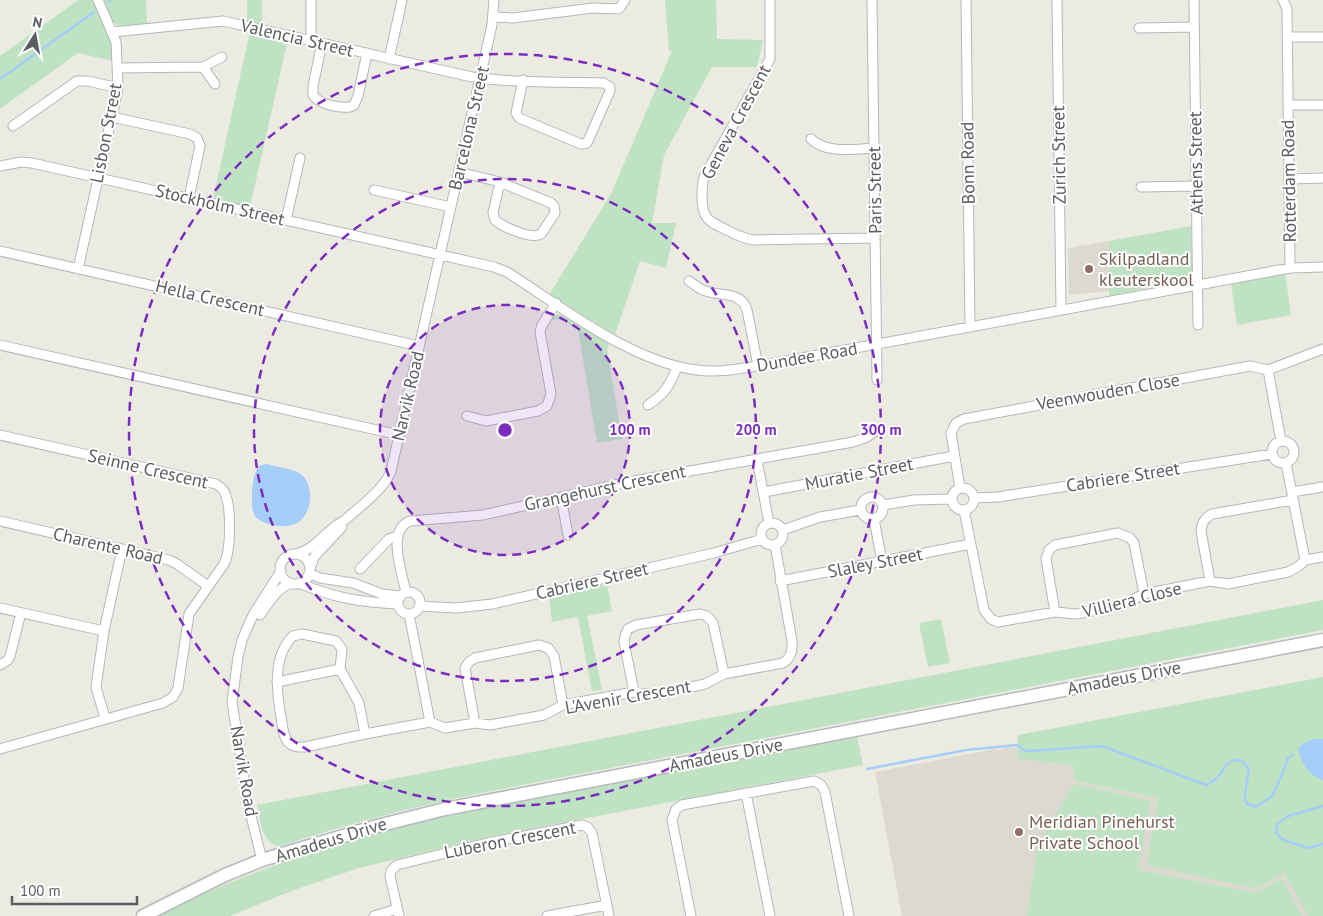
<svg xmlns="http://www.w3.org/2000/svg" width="1323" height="916" font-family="'PT Sans',sans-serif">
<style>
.education{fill:#dcdad0}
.green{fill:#bfe2c2}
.water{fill:#a5cdf9}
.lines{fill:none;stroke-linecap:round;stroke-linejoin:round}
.stream{stroke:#a5cdf9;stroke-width:2.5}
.street-casing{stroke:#b4b7bb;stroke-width:11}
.secondary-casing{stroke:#b5b8bd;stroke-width:15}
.street{stroke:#fff;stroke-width:9}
.secondary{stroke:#fff;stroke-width:12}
.ring{fill:none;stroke:#7b2cbf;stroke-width:2.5;stroke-dasharray:9 6}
.education-dot{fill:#8d6e63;stroke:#fff;stroke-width:2}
.labels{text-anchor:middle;stroke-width:4;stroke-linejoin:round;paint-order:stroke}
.street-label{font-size:18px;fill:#5a5d62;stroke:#fff}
.education-label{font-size:18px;fill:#785e54;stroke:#fff;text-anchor:start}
.centre{fill:#7b2cbf;stroke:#fff;stroke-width:2.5}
.ring-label{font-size:15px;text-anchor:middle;font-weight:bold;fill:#7b2cbf;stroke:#fff;stroke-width:4;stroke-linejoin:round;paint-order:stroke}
</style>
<rect width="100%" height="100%" fill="#ecebe2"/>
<path class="education" d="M1109,241V291L1069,295L1068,248Z
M1008,747L1017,748V759L1072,765L1075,781L1158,798L1224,881L1257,889L1284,871L1308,916H902L875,772L995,749L999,750Z"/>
<path class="green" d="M78,0H95L111,37L113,61L78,53L0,109V56Z
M102,0H146L147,25C114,28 115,30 102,0Z
M247,0H262V27L247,23Z
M665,0H716L717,39L763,40L757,67H712L664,155L652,223H676L666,268L640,261L615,335L549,295L611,194L672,51H669Z
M250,31L288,39L250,207L213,199Z
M1191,226L1192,270L1190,276L1186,280L1109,296V241Z
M1285,273L1291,315L1237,325L1231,283Z
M557,314L566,316L610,343L607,349L622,439L597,443L578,330L561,319L550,320Z
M607,584L612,611L587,616L602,690L592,691L578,617L552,622L549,597Z
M1323,600V630L481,793C413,807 347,824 281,846C262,846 260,819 257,805Z
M941,619L950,663L928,667L919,623Z
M1323,677V916H1308L1284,872L1257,889L1147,865L1158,798L1075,781L1072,765L1017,759L1018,735Z
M857,737L863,765L488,837L359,868L294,890L230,916H156C230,880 307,851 386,830C453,812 522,801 590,788C679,771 768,754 857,737Z
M1074,784L1151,801L1138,870L1257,893L1281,878L1302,916H1027L1038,843Z"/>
<path class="water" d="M267,464C276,467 288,468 297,472C315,480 314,513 297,523C287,529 262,526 255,516C252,511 252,506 252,501C252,489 252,474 260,465Z
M1313,739H1323V780C1308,776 1302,762 1298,749L1303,744Z"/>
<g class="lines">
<path class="stream" d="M109,1L110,0
M0,79L94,12
M867,769L966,750L1017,745L1023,750L1028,751L1102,746L1206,785C1209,783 1214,781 1217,778C1226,769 1224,759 1241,760L1249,769L1245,793V799L1247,804L1256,807L1272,796L1282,775L1288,758L1293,755
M1323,806L1288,816L1277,824L1276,833L1283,840L1308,848L1323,844"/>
<defs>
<path id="street" d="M311,0V41
M770,0V59L704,177C702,184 702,190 702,196C702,219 708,221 727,230C736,235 743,238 753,240L875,238
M872,0L877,380
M966,0L970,327
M1057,0L1061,310
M1194,0L1198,325
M1283,0L1287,9L1290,268
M493,17L513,18L593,8L619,9L625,0
M1139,28L1194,27
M113,32L223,21L472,77C516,83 560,82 604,83L610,87V91L587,143L581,144L519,118L516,113L523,80
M1287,37H1323
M322,43L313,86V95C319,105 340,108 350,107L354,105L358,96L367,53
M389,59L402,0
M203,67L215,84
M117,68L203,67L222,57
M1288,105H1323
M112,117L190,134L197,138L200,146L189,198
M13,126L77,81H88L118,88
M811,139C826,154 855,149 874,148
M0,166L21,162L32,163L494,267L507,272C562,307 631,362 697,370C717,373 737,369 758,366L1290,268L1323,267
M459,172L500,182L551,203L554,206L555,213L541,234C532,240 503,227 495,220L493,213L500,182
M1289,179L1323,178
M1141,187L1196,186
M374,190L451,207
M286,220L300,158
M0,251L419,346
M78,269L118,88L116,42L98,0
M689,281C694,284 698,288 703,290C718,297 741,290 747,310L758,366
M0,345L399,435
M1268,370L1281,441
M648,405C665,394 670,385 677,367
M467,416L486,421L538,411L547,406L551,394L540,332L542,325L556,303
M0,435L216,484C221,487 225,490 226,496C231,510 231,551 224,564L189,614L178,688L173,697L163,703L0,749
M1272 452a11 11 0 1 1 22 0a11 11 0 1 1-22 0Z
M757,460L769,523
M1286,463L1305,560
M952 499a11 11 0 1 1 22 0a11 11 0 1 1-22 0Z
M960,488L951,433L956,423L964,419L1250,366L1268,370L1323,349
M764,492L954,456
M1292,492L1323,487
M861 508a11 11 0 1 1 22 0a11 11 0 1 1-22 0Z
M561,497L568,535
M974,498L998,497L1272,454
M883,505L914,500L951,499
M964,510L984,610L991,619L998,622L1055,612L1076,614L1122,605L1144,594L1210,581L1228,584L1288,572L1299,566L1305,560L1323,557
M874,519L882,562
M0,521L169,560L177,564L208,586
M761 534a11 11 0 1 1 22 0a11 11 0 1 1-22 0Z
M783,530L820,517L860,510
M296,554C316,550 327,528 345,520C360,506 383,491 391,471L492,25L494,0
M280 569a15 15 0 1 1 30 0a15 15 0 1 1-30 0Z
M310,569L314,557L342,527
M360,569L389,539L397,536
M309,573L320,578L353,583L382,594L400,596
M780,581L971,544
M1210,581L1201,531C1202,522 1205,518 1212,514L1293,500
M299,583C334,598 360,602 397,604
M398 603a11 11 0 1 1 22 0a11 11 0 1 1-22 0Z
M406,592C402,573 386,530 410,521L483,515L628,482L853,442L865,438L879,429
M420,606L456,608L492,604L714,553L762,539
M0,608L104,631
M1055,612L1046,559L1049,550L1055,545L1118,533L1130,538L1134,543L1144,594
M409,614L430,722L445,728L475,723L490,725L544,715L563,705L634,692L654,695L705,684L724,674L783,663C791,658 793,650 792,641L775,545
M260,615C269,603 276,589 291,583
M0,665L8,660L10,656L21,613
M277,682L340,669
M634,692L624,642L625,636L628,629L636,625L700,614L707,616L713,623L724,674
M105,718L96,687L104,631L122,549
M475,723L465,668L469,662L475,658L539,645L548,648L554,656L563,705
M365,734L359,703L340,669L342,649L336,641L302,634L293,636C271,657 277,696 282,723C283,730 284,739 290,744C295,748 300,747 305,747L365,734L430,722
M746,793L770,916
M262,860L248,804L232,702L238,657L242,640L253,615L281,571
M374,916L397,909
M399,916L390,876L391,871L397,865L487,843L582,825L587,827L592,833L609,916
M547,916L607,905
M691,916L672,820L676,809L682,805L814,781L821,785L825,792L849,916"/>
<path id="secondary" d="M143,916L225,875L262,860L377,826L445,809L1323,640"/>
</defs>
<use href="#street" class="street-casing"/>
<use href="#secondary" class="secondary-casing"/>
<use href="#street" class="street"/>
<use href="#secondary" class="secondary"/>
</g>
<circle cx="505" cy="430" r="125" fill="#7b2cbf" fill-opacity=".12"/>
<g class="ring">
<circle cx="505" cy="430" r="125"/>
<circle cx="505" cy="430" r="251"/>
<circle cx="505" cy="430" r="376"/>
</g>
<g class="education-dot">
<circle cx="1089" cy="269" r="5"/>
<circle cx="1019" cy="832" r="5"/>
</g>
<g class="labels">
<g class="street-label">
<text transform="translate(297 38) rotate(13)" y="6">Valencia Street</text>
<text transform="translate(736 122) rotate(-62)" y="6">Geneva Crescent</text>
<text transform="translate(469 128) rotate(-77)" y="6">Barcelona Street</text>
<text transform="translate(106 133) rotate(-79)" y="6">Lisbon Street</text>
<text transform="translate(1059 155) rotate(-91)" y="6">Zurich Street</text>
<text transform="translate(968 163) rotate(-91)" y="6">Bonn Road</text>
<text transform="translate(1196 163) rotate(-91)" y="6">Athens Street</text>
<text transform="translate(1289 181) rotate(-91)" y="6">Rotterdam Road</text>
<text transform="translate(875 190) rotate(-91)" y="6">Paris Street</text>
<text transform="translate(220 205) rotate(13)" y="6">Stockholm Street</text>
<text transform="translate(210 298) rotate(13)" y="6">Hella Crescent</text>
<text transform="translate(807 357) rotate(-10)" y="6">Dundee Road</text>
<text transform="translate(1108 392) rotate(-10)" y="6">Veenwouden Close</text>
<text transform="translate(408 396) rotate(-77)" y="6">Narvik Road</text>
<text transform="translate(148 469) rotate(13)" y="6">Seinne Crescent</text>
<text transform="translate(859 474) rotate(-11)" y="6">Muratie Street</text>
<text transform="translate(1123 477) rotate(-9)" y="6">Cabriere Street</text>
<text transform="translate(605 488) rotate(-12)" y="6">Grangehurst Crescent</text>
<text transform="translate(108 546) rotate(13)" y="6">Charente Road</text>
<text transform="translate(875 563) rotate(-11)" y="6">Slaley Street</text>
<text transform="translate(592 581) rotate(-13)" y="6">Cabriere Street</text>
<text transform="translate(1132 600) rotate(-14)" y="6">Villiera Close</text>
<text transform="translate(1124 678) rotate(-11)" y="6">Amadeus Drive</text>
<text transform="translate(628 697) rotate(-10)" y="6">L'Avenir Crescent</text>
<text transform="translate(726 755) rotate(-11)" y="6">Amadeus Drive</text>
<text transform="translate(244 771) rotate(80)" y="6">Narvik Road</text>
<text transform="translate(331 840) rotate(-17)" y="6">Amadeus Drive</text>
<text transform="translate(510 840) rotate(-11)" y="6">Luberon Crescent</text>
</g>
<g class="education-label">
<text x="1099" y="265">Skilpadland<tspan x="1099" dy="21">kleuterskool</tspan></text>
<text x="1029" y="828">Meridian Pinehurst<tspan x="1029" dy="21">Private School</tspan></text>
</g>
</g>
<circle cx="505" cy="430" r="8" class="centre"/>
<g class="ring-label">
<text x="630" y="435">100 m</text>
<text x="756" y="435">200 m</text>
<text x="881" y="435">300 m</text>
</g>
<g transform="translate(35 35) rotate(11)" stroke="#ffffff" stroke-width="4" paint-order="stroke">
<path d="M0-4L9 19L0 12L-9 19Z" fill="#5a5d62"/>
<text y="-8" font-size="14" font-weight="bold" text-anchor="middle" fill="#5a5d62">N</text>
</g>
<path d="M12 896v8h125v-8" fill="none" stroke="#5a5d62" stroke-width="2.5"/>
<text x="20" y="896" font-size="15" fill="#5a5d62" stroke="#ffffff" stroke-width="4" paint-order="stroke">100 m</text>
</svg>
